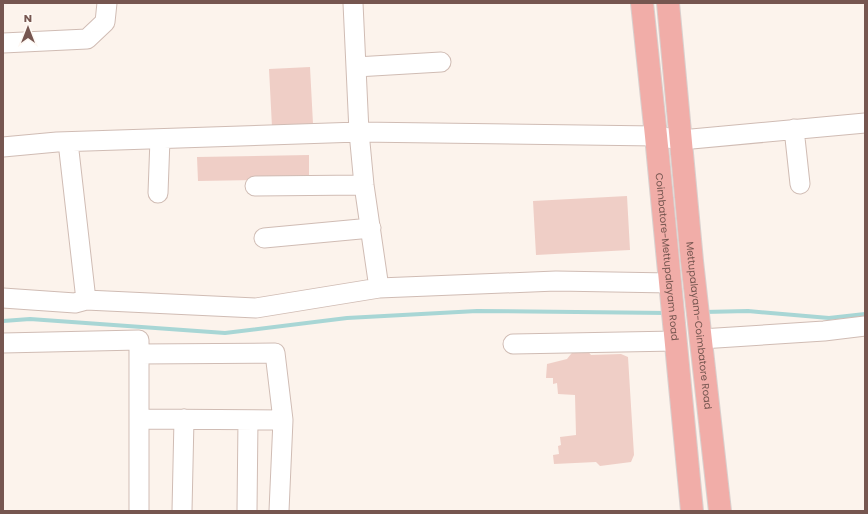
<svg xmlns="http://www.w3.org/2000/svg" width="868" height="514" font-family="Poppins,sans-serif">
<style>
.lines{fill:none;stroke-linecap:round;stroke-linejoin:round}
.stream{stroke:#a8d6d5;stroke-width:4}
.building{fill:#efcec6}
.minor-casing{stroke:#d0bcb4;stroke-width:21}
.highway-casing{stroke:#d9d0ce;stroke-width:24}
.minor{stroke:#fff;stroke-width:19}
.highway{stroke:#f1ada8;stroke-width:22}
.labels{text-anchor:middle;stroke-width:3;stroke-linejoin:round;paint-order:stroke}
.street-label{font-size:10px;fill:#765650;stroke:#fef8f3}
</style>
<rect width="100%" height="100%" fill="#fcf3ec"/>
<g class="lines">
<path class="stream" d="M704,312L748,311L829,318L865,314
M3,321L30,319L225,333L347,318L477,311L667,313"/>
</g>
<path class="building" d="M310,67L313,124L272,127L269,69Z
M309,155V179L198,181L197,157Z
M627,196L630,250L536,255L533,201Z
M585,348L591,355L621,354L628,357L634,455L631,462L600,466L596,462L554,464L553,455L559,454L558,446L561,445L560,437L576,435L575,395L558,394L557,383L553,384V378H546L547,364L567,359L575,349Z"/>
<g class="lines">
<defs>
<path id="minor" d="M353,3L359,132L364,185L379,288
M3,43L87,39L105,22L107,3
M356,67L441,62
M794,129L800,184
M68,142L86,300
M3,147L57,142L359,132L656,136L681,140L865,123
M255,186L364,185
M158,193L160,139
M264,238L371,228
M3,298L75,303L86,300L256,308L379,288L556,281L670,283
M701,339L824,331L865,326
M3,343L139,340V511
M513,344L676,341
M139,354L275,353L283,420L279,511
M139,419L283,420
M182,511L184,419
M247,511L248,420"/>
<g id="highway">
<path id="s1" d="M642,3L656,136L692,511"/>
<path id="s2" d="M668,3L692,261L720,511"/>
</g>
</defs>
<use href="#minor" class="minor-casing"/>
<use href="#highway" class="highway-casing"/>
<use href="#minor" class="minor"/>
<use href="#highway" class="highway"/>
</g>
<g class="labels">
<g class="street-label">
<text dy="4" stroke="none"><textPath href="#s1" startOffset="255">Coimbatore-Mettupalayam Road</textPath></text>
<text dy="4" stroke="none"><textPath href="#s2" startOffset="324">Mettupalayam-Coimbatore Road</textPath></text>
</g>
</g>
<rect width="868" height="514" fill="none" stroke="#765650" stroke-width="8"/>
<g transform="translate(28 28)" stroke="#fef8f3" stroke-width="3" paint-order="stroke">
<path d="M0-3L7 15L0 10L-7 15Z" fill="#765650"/>
<text y="-6" font-size="11" font-weight="bold" text-anchor="middle" fill="#765650">N</text>
</g>
</svg>
